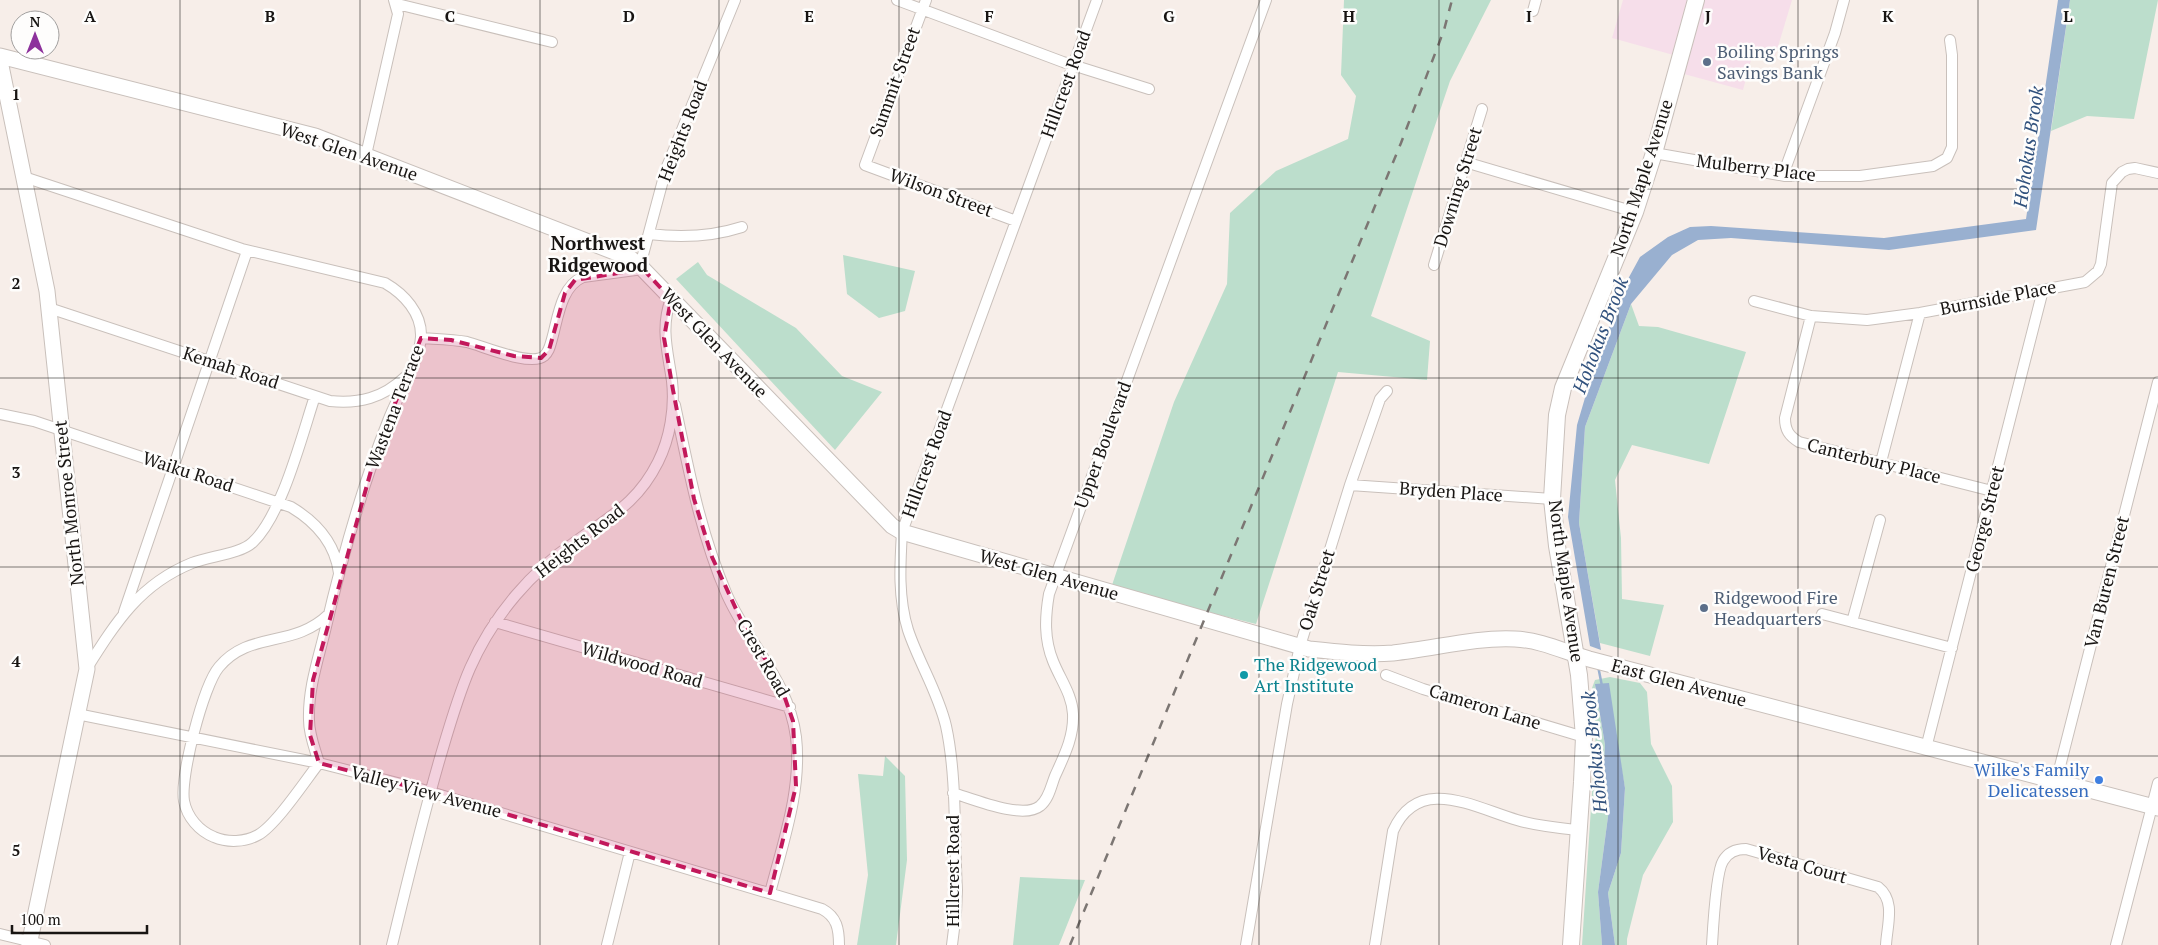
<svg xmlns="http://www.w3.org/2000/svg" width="2158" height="945" font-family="'PT Serif',serif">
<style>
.commercial{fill:#f6deea}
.green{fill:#bcdecc}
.water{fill:#99b0d0}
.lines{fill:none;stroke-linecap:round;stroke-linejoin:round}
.stream{stroke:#99b0d0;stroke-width:2.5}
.street-casing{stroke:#c9c0bb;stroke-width:12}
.secondary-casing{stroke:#c9c0bb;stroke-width:17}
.primary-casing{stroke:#c9c0bb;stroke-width:18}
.street{stroke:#fff;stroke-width:10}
.secondary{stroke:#fff;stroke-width:15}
.primary{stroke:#fff;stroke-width:16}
.rail{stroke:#7c7673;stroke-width:2.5;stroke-dasharray:9 9;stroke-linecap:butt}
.marked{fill:#c2185b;fill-opacity:0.2;stroke:#c2185b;stroke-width:4;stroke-dasharray:10 6;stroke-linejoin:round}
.grid{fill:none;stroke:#181513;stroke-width:1;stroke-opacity:0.55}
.service-dot{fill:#5c6f8a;stroke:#fefdfc;stroke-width:2}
.culture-dot{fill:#0f9aa8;stroke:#fefdfc;stroke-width:2}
.shop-dot{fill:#3f7fe0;stroke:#fefdfc;stroke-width:2}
.labels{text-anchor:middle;stroke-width:5;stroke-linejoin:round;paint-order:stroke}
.service-label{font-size:18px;fill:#4e5e75;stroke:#fefdfc;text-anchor:start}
.street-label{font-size:18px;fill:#181513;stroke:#fefdfc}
.culture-label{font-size:18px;fill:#0d838f;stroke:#fefdfc;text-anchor:start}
.shop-label{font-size:18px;fill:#366cbe;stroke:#fefdfc;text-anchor:end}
.water-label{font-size:19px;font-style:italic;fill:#31517d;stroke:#fefdfc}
.neighbourhood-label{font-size:19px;font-weight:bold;fill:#181513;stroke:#fefdfc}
.grid-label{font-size:16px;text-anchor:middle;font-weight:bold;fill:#181513;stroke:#fefdfc;stroke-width:5;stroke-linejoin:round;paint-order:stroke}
</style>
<rect width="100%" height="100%" fill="#f7eee9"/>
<path class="commercial" d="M1623,0H1792L1773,63L1752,56L1743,90L1684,74L1688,59L1612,38Z"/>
<path class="green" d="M1344,0H1491L1450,81L1371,316L1430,341L1427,380L1338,372L1256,624L1111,588L1174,402L1227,284L1230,213L1276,171L1348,139L1356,96L1341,75Z
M2070,0H2158L2134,119L2087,116L2051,131Z
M843,255L915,271L905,311L879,318L847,294Z
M698,262L707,275L796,328L842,376L882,392L835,450L676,279Z
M1631,304L1639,326L1658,327L1746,352L1709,464L1632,445L1615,480L1621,538L1622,599L1664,605L1650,656L1600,643L1579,523L1585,427Z
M1610,677L1640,683L1647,692L1651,744L1672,786L1673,822L1643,875L1627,939V945H1615L1608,893L1621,853L1625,788L1620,760L1595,685L1605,745L1604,764L1609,809L1598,892L1602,945H1582L1596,731L1592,688L1595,680Z
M885,756L905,776L907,860L896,945H857L868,875L858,774L883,776Z
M1020,877L1085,880L1059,945H1013Z"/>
<path class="water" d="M2058,0H2070L2036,230L1889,250L1731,238L1698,240L1672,255L1631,304L1585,427L1579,523L1601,650L1590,646L1568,517L1577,425L1592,374L1622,290L1640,257L1668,237L1690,227L1711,226L1884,238L2026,219Z
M1609,683L1625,788L1621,853L1608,893L1615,945H1602L1598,892L1609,809L1604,764L1605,745L1595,684Z"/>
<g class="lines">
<path class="stream" d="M1598,666L1602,686"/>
<defs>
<path id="street" d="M897,0L1063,62L1149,89
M926,0L865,165L1016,221
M397,4L552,42
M1533,11L1536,0
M1654,153L1785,176H1860L1933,166L1947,158L1952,147V55L1950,40
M366,155L398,14L394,0
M1465,162L1635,212
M1783,175L1835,33L1844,0
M24,177L242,249L385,283C404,294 422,313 421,337C420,359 396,399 388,421C362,486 341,562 325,631C318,660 308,689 309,720C309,735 315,749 319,763
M649,234C681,238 711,237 742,227
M1434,265L1482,109
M640,266L666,169L735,0
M1754,301L1811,316L1867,320L1920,313L2085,282L2098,271L2101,264L2112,183L2122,172L2128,169L2135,168L2158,173
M49,308L330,401C359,404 383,398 405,377
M1811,316L1785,418C1785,430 1789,436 1799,442L1992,491
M421,338C436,339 452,339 467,342C483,346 531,367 544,356C549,352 550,346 552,339C558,318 561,286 583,277L643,269
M675,405C689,471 700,532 727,595C749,644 789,682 796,737C802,790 783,842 770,893
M0,414L34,421L291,507C316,522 335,542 339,573
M1881,462L1920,313
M1350,485L1552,499
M124,612L247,251
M1822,614L1952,648
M495,622L790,707
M1852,622L1880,520
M87,668C116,622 140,584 192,563C209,556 241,554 253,542C282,515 302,435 315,396
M1386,675L1423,689L1584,737
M77,714L319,763L417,788L822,909C837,917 839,929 839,945
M1926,748L2043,290
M319,763C305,781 276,825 258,835C245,842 228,843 214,837C199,831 187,817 184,801C180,777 203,686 219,667C250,630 293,649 329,614
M2056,782L2158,382
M953,793C973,799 1023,820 1040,806C1049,799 1051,786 1055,776C1064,756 1074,737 1073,714C1072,694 1060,679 1053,661C1044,639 1045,617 1049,594L1266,0
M0,934L45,945
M392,945C407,883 422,820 440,758C459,694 471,648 516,595C533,575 553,557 575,542C610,516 637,504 658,462C670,438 675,408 672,381C668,352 660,328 671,299
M607,945L630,852
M952,945L956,913L957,890C954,839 957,776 946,726C938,692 919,663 908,630C898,598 900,565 902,532L1097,0
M1246,945L1287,704L1300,646L1350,485L1380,399L1387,391
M1375,945L1393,831C1418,774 1473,807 1517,820C1537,826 1557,828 1578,830
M1712,945C1713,928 1716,872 1723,861C1728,852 1737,849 1746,849L1878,887C1896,901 1887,925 1886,945
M2116,945L2158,783"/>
<path id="secondary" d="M0,56L315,136L630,258L638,264L892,526L902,532L1309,649C1337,652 1365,655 1393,653C1434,649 1474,637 1515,639C1541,640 1565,652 1589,659L2158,808
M0,61L47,291L87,669L29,945"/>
<path id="primary" d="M1571,945L1582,782L1584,737L1579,675L1557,546L1552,499L1557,415L1563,388L1635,212L1654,153L1696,0"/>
</defs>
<use href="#street" class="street-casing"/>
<use href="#secondary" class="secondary-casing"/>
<use href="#primary" class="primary-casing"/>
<use href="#street" class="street"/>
<use href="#secondary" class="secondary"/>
<use href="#primary" class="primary"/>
<path class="rail" d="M1070,945L1401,143L1444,30L1452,0"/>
</g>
<path class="marked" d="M643,269L671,299L664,338L673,390L694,499L712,557L743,624L779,681L793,721L796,786L770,893L446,796L319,763L310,735L313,680L377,449L421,338L451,340L514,356L541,358L549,350L565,293L575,280Z"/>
<path class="grid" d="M180,0V945M360,0V945M540,0V945M719,0V945M899,0V945M1079,0V945M1259,0V945M1439,0V945M1618,0V945M1798,0V945M1978,0V945M0,189H2158M0,378H2158M0,567H2158M0,756H2158"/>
<g class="service-dot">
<circle cx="1707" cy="62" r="5"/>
<circle cx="1704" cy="608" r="5"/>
</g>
<circle class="culture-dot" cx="1244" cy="675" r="5"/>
<circle class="shop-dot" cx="2099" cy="780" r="5"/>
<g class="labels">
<g class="service-label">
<text x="1717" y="58">Boiling Springs<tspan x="1717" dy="21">Savings Bank</tspan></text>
<text x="1714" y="604">Ridgewood Fire<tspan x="1714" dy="21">Headquarters</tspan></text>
</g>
<g class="street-label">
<text transform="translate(895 82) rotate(-70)" y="6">Summit Street</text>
<text transform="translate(1066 84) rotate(-70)" y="6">Hillcrest Road</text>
<text transform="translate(683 131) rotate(-69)" y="6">Heights Road</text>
<text transform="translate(349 152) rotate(19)" y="6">West Glen Avenue</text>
<text transform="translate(1756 168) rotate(7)" y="6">Mulberry Place</text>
<text transform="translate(1642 178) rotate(-72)" y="6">North Maple Avenue</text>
<text transform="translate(1458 187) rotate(-73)" y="6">Downing Street</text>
<text transform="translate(941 193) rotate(20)" y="6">Wilson Street</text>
<text transform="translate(1998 298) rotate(-11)" y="6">Burnside Place</text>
<text transform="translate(714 343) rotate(46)" y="6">West Glen Avenue</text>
<text transform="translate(231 368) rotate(18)" y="6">Kemah Road</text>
<text transform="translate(395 407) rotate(-69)" y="6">Wastena Terrace</text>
<text transform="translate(1103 445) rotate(-70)" y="6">Upper Boulevard</text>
<text transform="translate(1874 461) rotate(14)" y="6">Canterbury Place</text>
<text transform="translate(927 464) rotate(-70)" y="6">Hillcrest Road</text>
<text transform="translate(188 472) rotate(18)" y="6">Waiku Road</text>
<text transform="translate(1451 492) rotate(4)" y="6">Bryden Place</text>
<text transform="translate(69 503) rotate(-96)" y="6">North Monroe Street</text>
<text transform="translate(1985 519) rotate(-76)" y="6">George Street</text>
<text transform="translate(580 541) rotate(-38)" y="6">Heights Road</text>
<text transform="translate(1049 575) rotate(16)" y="6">West Glen Avenue</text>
<text transform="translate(1566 581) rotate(82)" y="6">North Maple Avenue</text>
<text transform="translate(2107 582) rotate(-76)" y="6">Van Buren Street</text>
<text transform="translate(1317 590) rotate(-73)" y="6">Oak Street</text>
<text transform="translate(763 658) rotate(60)" y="6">Crest Road</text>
<text transform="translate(642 665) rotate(16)" y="6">Wildwood Road</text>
<text transform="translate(1679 683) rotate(15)" y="6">East Glen Avenue</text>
<text transform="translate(1485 707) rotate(17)" y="6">Cameron Lane</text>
<text transform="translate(426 792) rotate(15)" y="6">Valley View Avenue</text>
<text transform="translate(1802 865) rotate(16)" y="6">Vesta Court</text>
<text transform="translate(953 871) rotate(-90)" y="6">Hillcrest Road</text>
</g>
<g class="culture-label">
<text x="1254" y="671">The Ridgewood<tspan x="1254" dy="21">Art Institute</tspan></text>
</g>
<g class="shop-label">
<text x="2089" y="776">Wilke's Family<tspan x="2089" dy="21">Delicatessen</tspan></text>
</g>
<g class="water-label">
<text transform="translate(2028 147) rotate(-82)" y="7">Hohokus Brook</text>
<text transform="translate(1600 335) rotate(-69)" y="7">Hohokus Brook</text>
<text transform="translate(1594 752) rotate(-96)" y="7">Hohokus Brook</text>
</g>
<g class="neighbourhood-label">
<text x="598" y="250">Northwest<tspan x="598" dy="22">Ridgewood</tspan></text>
</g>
</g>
<g class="grid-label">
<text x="90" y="22">A</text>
<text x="270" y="22">B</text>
<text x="450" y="22">C</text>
<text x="629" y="22">D</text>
<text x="809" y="22">E</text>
<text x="989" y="22">F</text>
<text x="1169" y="22">G</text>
<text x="1349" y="22">H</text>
<text x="1529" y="22">I</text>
<text x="1708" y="22">J</text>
<text x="1888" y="22">K</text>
<text x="2068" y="22">L</text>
<text x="16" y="100">1</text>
<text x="16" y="289">2</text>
<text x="16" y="478">3</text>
<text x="16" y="667">4</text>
<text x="16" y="856">5</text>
</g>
<g transform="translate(35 35)"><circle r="24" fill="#fefdfc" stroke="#a2a09f"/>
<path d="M0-4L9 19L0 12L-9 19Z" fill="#8d319c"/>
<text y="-8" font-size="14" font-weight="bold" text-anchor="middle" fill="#181513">N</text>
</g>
<path d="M12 925v8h135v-8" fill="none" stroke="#181513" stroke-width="2.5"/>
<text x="20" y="925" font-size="15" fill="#181513" stroke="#fefdfc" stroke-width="4" paint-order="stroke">100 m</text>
</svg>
